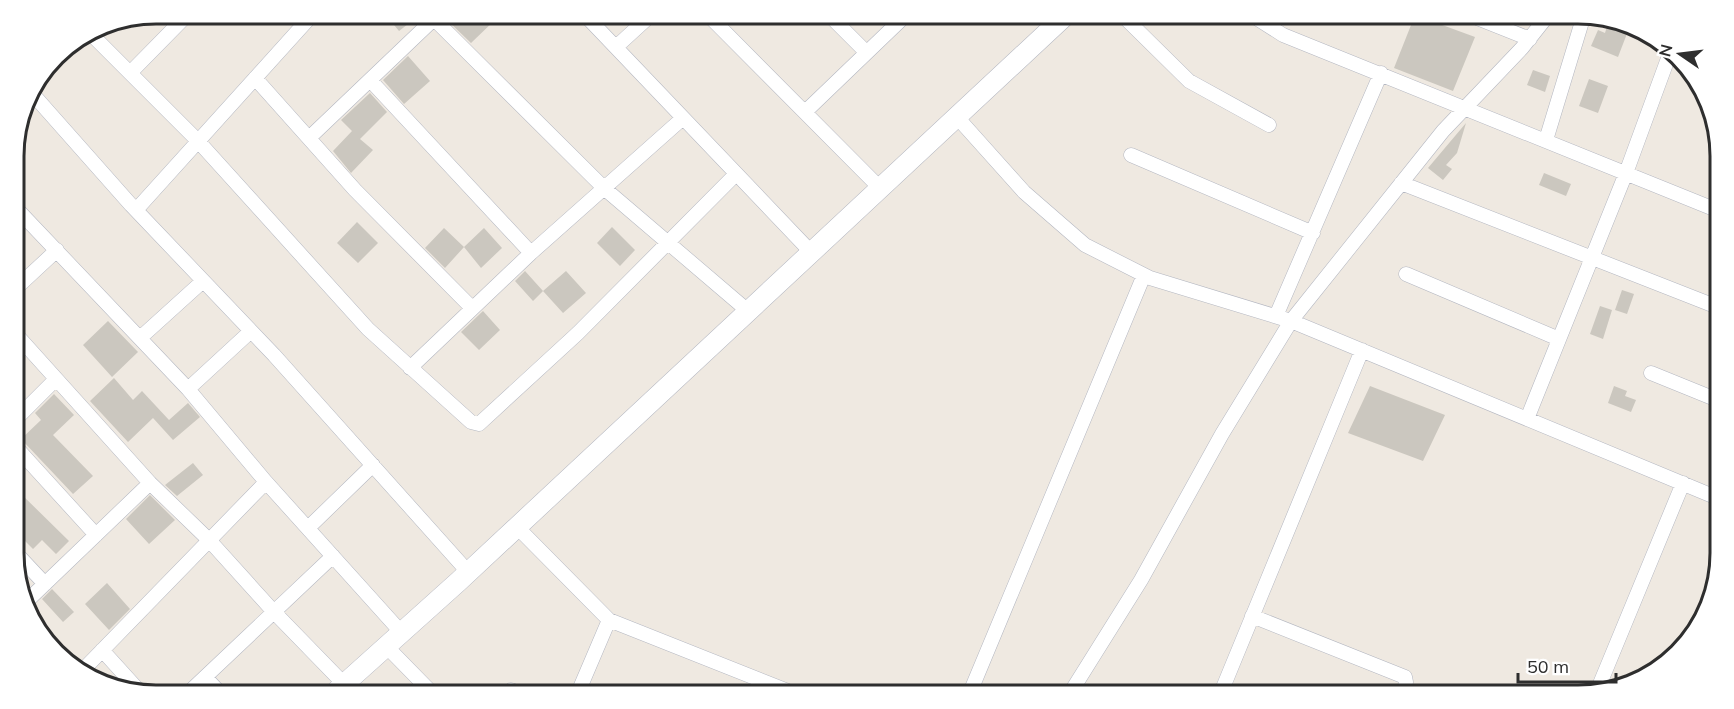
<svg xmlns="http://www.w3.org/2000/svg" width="1734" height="709" font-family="Mulish,sans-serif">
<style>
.building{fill:#cbc7bf}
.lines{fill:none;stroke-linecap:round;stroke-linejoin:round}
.street-casing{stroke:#b4b7c1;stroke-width:15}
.secondary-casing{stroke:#b4b7c1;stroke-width:21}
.street{stroke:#fff;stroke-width:14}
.secondary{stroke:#fff;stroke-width:20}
.rim{fill:none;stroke:#2e2e2e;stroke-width:3}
</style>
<rect width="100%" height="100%" fill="#efe9e1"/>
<path class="building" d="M385,14H421L399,31Z
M448,14H490L495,20L471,43L446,19Z
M1415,15L1475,37L1453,91L1394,68Z
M1608,23L1628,31L1618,57L1591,46L1598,30L1605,33Z
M408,56L430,81L404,104L383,80Z
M1533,70L1550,76L1545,92L1527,85Z
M1589,79L1608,86L1598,113L1579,106Z
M370,93L387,112L360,139L373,150L351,173L333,151L352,131L341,120Z
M1466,123L1457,153L1446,165L1452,169L1443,180L1428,168Z
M1544,173L1571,184L1566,196L1539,185Z
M357,222L378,243L358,263L337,243Z
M612,227L635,250L620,266L597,243Z
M444,228L464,247L445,268L425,248Z
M484,228L502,248L481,268L464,247Z
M525,271L543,291L533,301L515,281Z
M566,271L586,293L563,313L543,291Z
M1622,290L1634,294L1627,314L1615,310Z
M1600,306L1612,310L1603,339L1590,334Z
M483,311L500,330L479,350L461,332Z
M108,321L138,352L112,377L83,345Z
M114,378L133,400L142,391L169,420L188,403L200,417L173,440L153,418L128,442L90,401Z
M1370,386L1445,415L1423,461L1348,433Z
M1614,386L1627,391L1625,396L1636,400L1631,412L1608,403Z
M54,394L74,415L53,435L93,476L73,494L21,439L41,420L35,413Z
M193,463L203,475L177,496L165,485Z
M15,488L69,541L56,554L42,540L33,549L15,531Z
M150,495L175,520L149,544L126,519Z
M107,583L130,609L109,630L85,604Z
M52,589L74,612L63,622L42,599Z"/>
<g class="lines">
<defs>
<path id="street" d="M584,14L811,252
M707,14L880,188
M828,14L866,52
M1121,14L1189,81L1269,125
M1250,14L1283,35L1719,211
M1467,14L1530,39
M434,19L605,189L748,311
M89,32L198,141L368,329L471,422L479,424L578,333L736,174
M616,47L652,14
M130,73L188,14
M255,78L355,190L472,308
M370,80L531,253
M30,91L131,205L274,355L469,573
M805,112L907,14
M956,116L1024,192L1085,245L1150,278L1291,321L1720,499
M309,138L439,14
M1546,140L1584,15
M1131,155L1313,233
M1401,183L1720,308
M14,206L188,389L266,482L401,632
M136,210L313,14
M1406,274L1559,339
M14,290L57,250
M1276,316L1381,73
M14,332L150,483L209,540L274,612L344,684
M140,338L203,281
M410,368L531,253L683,118
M1651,373L1720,401
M188,389L251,331
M1527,419L1626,173L1670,53
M14,421L56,379
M14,445L96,535
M517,527L609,620L798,695
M308,528L373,465
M15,552L45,584
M27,601L150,483
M1252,616L1405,677L1406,682L1403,695
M386,646L434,695
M102,650L141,693
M83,670L266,482
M205,677L222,695
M1597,691L1683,483
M186,695L333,556
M502,695L511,690L524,695
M577,695L609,620
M969,695L1144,275
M1069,695L1141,580L1222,434L1291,321L1443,131L1522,48L1549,14
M1220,695L1362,350"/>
<path id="secondary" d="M332,695L459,581L1067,14"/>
</defs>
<use href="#street" class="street-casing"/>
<use href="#secondary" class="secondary-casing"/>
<use href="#street" class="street"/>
<use href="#secondary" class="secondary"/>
</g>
<path d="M0 0H1734V709H0ZM156 24H1578A132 132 0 0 1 1710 156V553A132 132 0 0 1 1578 685H156A132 132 0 0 1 24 553V156A132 132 0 0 1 156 24Z" fill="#fff" fill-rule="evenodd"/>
<path class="rim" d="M156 24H1578A132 132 0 0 1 1710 156V553A132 132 0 0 1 1578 685H156A132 132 0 0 1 24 553V156A132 132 0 0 1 156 24Z"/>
<g transform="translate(1680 54) rotate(284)" stroke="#ffffff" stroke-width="4.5" paint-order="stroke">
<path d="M0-4.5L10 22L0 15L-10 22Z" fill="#2e2e2e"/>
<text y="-9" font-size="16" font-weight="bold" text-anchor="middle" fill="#2e2e2e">N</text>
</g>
<path d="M1518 673v9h98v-9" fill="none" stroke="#2e2e2e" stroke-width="3"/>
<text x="1527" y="673" font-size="18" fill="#2e2e2e" stroke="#ffffff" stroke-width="4.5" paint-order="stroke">50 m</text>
</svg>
